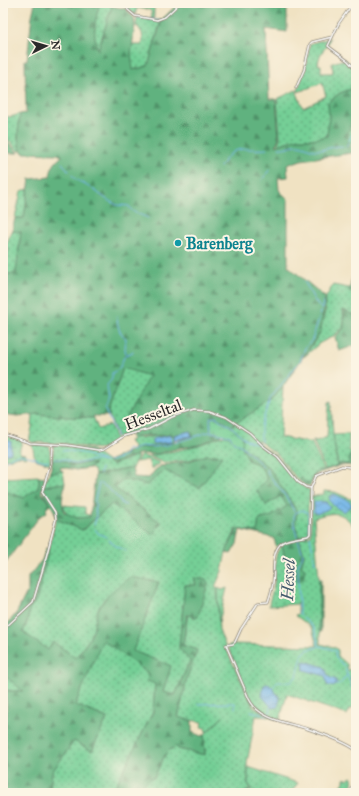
<svg xmlns="http://www.w3.org/2000/svg" width="359" height="796" font-family="'IM FELL Great Primer',serif">
<style>
.grass{fill:url(#grass-dots);stroke:#507d60}
.forest{fill:url(#forest-firs);stroke:#466e55}
.wetland{fill:url(#wetland-marsh);stroke:#507d60}
.water{fill:url(#water-waves);stroke:#4e708a}
.lines{fill:none;stroke-linecap:round;stroke-linejoin:round}
.stream{stroke:#72b5e8;stroke-width:1}
.street-casing{stroke:#8e8676;stroke-width:3}
.street{stroke:#fff;stroke-width:1.5}
.culture-dot{fill:#0f9aa8;stroke:#fcf5e5;stroke-width:1.5}
.labels{text-anchor:middle;stroke-width:4;stroke-linejoin:round;paint-order:stroke}
.culture-label{font-size:16px;font-weight:bold;fill:#0d838f;stroke:#fcf5e5;text-anchor:start}
.street-label{font-size:16px;fill:#2b2b2b;stroke:#fcf5e5}
.water-label{font-size:17px;font-style:italic;fill:#445b6d;stroke:#fcf5e5}
</style>
<defs>
<pattern id="grass-dots" width="8" height="8" patternUnits="userSpaceOnUse"><rect width="8" height="8" fill="#75cf96"/><path d="M2 2h.1M6 6h.1" fill="none" stroke="#60a87b" stroke-width="1.8" stroke-linecap="round"/></pattern>
<pattern id="forest-firs" width="22" height="20" patternUnits="userSpaceOnUse"><rect width="22" height="20" fill="#60b27f"/><path d="M5 1l3.5 6h-7zM16 11l3.5 6h-7z" fill="#4f9168"/></pattern>
<pattern id="wetland-marsh" width="20" height="14" patternUnits="userSpaceOnUse"><rect width="20" height="14" fill="#75cf96"/><path d="M1 5h8M5 5V1M11 12h8M15 12V8" fill="none" stroke="#60a87b"/></pattern>
<pattern id="water-waves" width="16" height="10" patternUnits="userSpaceOnUse"><rect width="16" height="10" fill="#72b5e8"/><path d="M0 5q4-4 8 0t8 0" fill="none" stroke="#5e93bc"/></pattern>
</defs>
<rect width="100%" height="100%" fill="#fcf5e5"/>
<filter id="ink" filterUnits="userSpaceOnUse"><feTurbulence type="fractalNoise" baseFrequency=".025" numOctaves="2"/><feDisplacementMap in="SourceGraphic" scale="8" xChannelSelector="R" yChannelSelector="G"/><feConvolveMatrix kernelMatrix="1 2 1 2 8 2 1 2 1" color-interpolation-filters="sRGB"/></filter>
<filter id="wash" filterUnits="userSpaceOnUse"><feTurbulence type="fractalNoise" baseFrequency=".012" numOctaves="4" result="noise"/><feDisplacementMap in="SourceGraphic" scale="16" xChannelSelector="R" yChannelSelector="G"/><feGaussianBlur stdDeviation="0.9" result="paint"/><feColorMatrix in="noise" values="0 0 0 0 0 0 0 0 0 0 0 0 0 0 0 0 0 1.4 0 .05"/><feComposite in="paint" operator="in"/></filter>
<g filter="url(#wash)">
<rect width="100%" height="100%" fill="#f0e2c2"/>
<path class="grass" d="M100,3H106L112,6L98,50L94,38L96,14Z
M125,3H154V19L151,18L152,13L150,10L137,8L135,15L131,12Z
M137,17L154,20H161L148,66L132,70L131,54L132,45H141L143,42L142,33L138,27L136,26Z
M330,38C327,50 319,50 318,65H321V73H333L332,63L345,59L354,69L355,79L353,80L354,88L340,93L328,102L329,116L327,136L315,139H295L278,145L280,137L277,99L296,90L303,108L326,96L322,83L298,92V89L305,70L310,44L312,43Z
M20,114L18,137L21,151H18L9,140H3V116L10,117Z
M353,119L356,120L354,131L356,133V134H354V140L356,141V143L348,146L352,147L356,143V149L352,153L347,147L348,133Z
M28,189L24,218H15L21,191Z
M12,231H21L16,273L3,275L9,248L5,247Z
M333,285L349,288V291L356,292V316L343,310L344,327L334,336L320,343L304,357L320,333L325,311L326,297Z
M123,368L150,375L127,417L125,423V435L118,438L108,412Z
M283,387L280,437L312,443L323,469L317,471L308,484L299,477L297,479L278,455L259,441H256C263,448 272,452 279,459C289,470 294,484 310,490L308,508L309,533L308,535L299,537L295,525L297,511L269,468L242,446L249,461C271,466 267,487 266,505L281,496L287,506L272,516L259,520L257,532L236,529L226,552L222,571L215,587L217,588L219,630L229,655L252,705L269,717L256,716L247,763L248,784L251,789L245,793H139L143,785L149,779L154,777L165,755L170,750L176,746L178,749L205,755L204,735L224,716L206,732L205,728L201,727L202,722L178,718L187,678L197,650L183,645L188,614L196,617L208,584L194,578L196,585H185L179,648L190,660L175,695L163,692L171,666L132,651L159,582L105,598L98,609L93,630L89,639L76,658L53,642L48,650L23,632L27,622L30,608L34,604L56,519L83,530L112,504L161,523L115,488L123,479L147,485L164,470L200,488L201,456L189,460L164,463L149,456C165,453 182,450 198,445C210,442 217,435 230,436L233,441L237,443L242,437L231,426L272,400Z
M331,401L333,434L337,464L336,467L325,470L313,440L317,441L327,437L329,402Z
M33,414L94,418L98,429L110,425L116,439L104,448L98,449L67,444L31,442L29,441L32,427Z
M133,434V438L174,435V441L171,443C158,445 146,447 134,449L129,441L132,440L130,435Z
M349,434V451H356V467L355,466L356,459L349,464H338L333,435Z
M3,435L22,441L19,453L26,454V458C21,455 14,456 10,460L9,458L3,459V455L11,453L4,439H3Z
M32,444L50,446V464L35,459Z
M54,445L67,446L92,450L112,465L136,456H138L132,468L95,475L94,470L89,468L94,465L85,462L74,465L57,459L52,460Z
M141,455L147,457L160,463L151,469L148,460L136,462Z
M63,471L65,483L43,486L49,473Z
M39,476C40,494 34,488 24,498L7,492L3,494V478Z
M324,491L335,492L353,500L356,497V507L351,511L356,515V528C352,526 351,522 347,519C338,510 325,514 314,518L319,579L320,644L334,647L338,650V656L347,664L348,670H356V678L350,679L355,692H356V708L349,709L347,715L287,694L280,720L271,717L252,703L228,647L229,645L234,644L317,646L312,628L295,615L298,614V604L269,606C269,599 273,592 274,584C276,570 272,556 282,545L288,570L301,567L304,555L299,538L310,536L311,534V497L324,494Z
M63,505L85,507V514L90,515V517L77,518L67,515Z
M218,588L222,590L227,588L219,623Z
M103,639L148,673L155,684L153,712L112,793H67L50,788L52,772L74,741L92,751L107,718L75,705Z
M3,674L24,691H10L3,688Z
M248,767L298,783L290,793H247L252,789L248,784Z
M352,777L353,784L348,793H336L344,782V778L347,779Z"/>
<path class="forest" d="M35,3H100C95,20 92,33 98,50L112,6L126,9L134,18L135,26L131,54L133,70L148,66L162,19L179,3H287V32L266,29L269,99H276L279,137L276,146L295,139H315L327,136L329,116L328,102L340,93L354,88L353,80L355,79L354,69L356,71V120L353,119L348,133L347,147L352,153L301,160L287,165L288,177L278,178L279,190L288,199V266L325,297L324,311L320,332L282,388L272,400L231,426L224,423L222,420L211,421L213,432H217L222,435L198,445L179,448L157,454H139L113,464L109,462L108,461L134,449L144,447L148,448L171,443L192,436L190,431L174,435L139,436L134,438L132,433L125,435V423L127,417L149,376L123,368L108,412L109,416H93L94,418L67,417L39,414L17,416L3,414V275L16,273L21,232L12,231L15,218H24L30,179L50,177C51,167 55,162 62,156L57,154L23,153C15,144 19,126 20,114L26,113L25,60H27L32,16Z
M3,141L8,142L18,153H3Z
M356,261V292L349,291Z
M344,310L356,317V333L355,334L356,345L339,351L335,337L344,328Z
M242,446L269,468L297,511L295,525L304,555L301,566L305,568L303,580L299,579V582H297L296,570L288,571L282,545L281,544L276,547L274,538L240,530L237,544L231,554L226,552L237,529L257,532L259,520L272,516L287,506L281,496L266,505L256,490L267,480C264,470 261,463 249,461Z
M207,455H218L222,456L200,488L164,470L147,485L123,479L115,488L161,523L153,535L112,504L82,530L56,519C56,506 42,500 43,486L65,483L62,501L64,512L77,518L90,517L95,475L132,468L134,477L149,478L155,470L162,465L164,467V465L189,461Z
M355,455V466L341,465L319,473L316,475L310,486L304,485L297,479L299,477L308,484L317,471L336,467L337,464H349V456Z
M57,459C64,459 69,465 75,465C84,464 84,461 95,464L89,468L76,470L61,467L60,469L63,471L49,473L52,466V460Z
M39,476L45,477L41,492L50,505L46,509L47,512L40,516L3,566V494L7,492L24,498C34,488 40,494 39,476Z
M46,548L49,549L38,595L34,604L30,608L27,622L23,632L48,650L53,642L76,658C82,649 89,641 93,631C95,624 95,615 99,608C107,594 118,586 130,577L159,582L133,651L171,666L163,692L175,695L190,661L179,648L185,585H196L194,578L206,580L208,584L198,616L196,617L187,615L183,645L197,650L187,678L178,717L192,721V732L201,736L204,735L205,755L178,749L176,746L170,750L165,755L154,777L149,779L143,785L139,793H112L153,712L155,684L147,681L148,673L103,640L75,705L107,718L92,751L74,741L52,772L50,788L67,793H39L34,790L30,793H3V720L7,716L6,699L4,691L5,690L10,691H23L3,674V630L17,612L28,590V577L42,560Z
M319,579H321V632L319,631Z"/>
<path class="wetland" d="M211,417C219,417 238,431 243,438L242,446L234,442L230,436C223,435 217,433 211,432Z"/>
<path class="water" d="M190,431L192,436L174,440V435Z
M171,435L172,440L171,442L152,444V439Z
M3,439L11,441V453L3,455Z
M334,494L349,501L352,505L344,512C337,508 329,505 329,496Z
M320,501L326,502L330,507L328,509L317,514L314,512V502Z
M305,661L324,667L329,677L336,680V685L333,687L327,685L325,676L304,670L303,662Z
M267,684L270,685L280,698L278,707L272,708L262,696L264,685Z"/>
<g class="lines">
<path class="stream" d="M137,17L160,21
M279,148C285,149 291,145 297,145C305,145 311,151 318,150C328,150 336,144 346,147L354,131
M62,163L69,171
M220,167C235,142 243,151 267,149
M72,175L75,179
M77,180L94,190L109,201L117,205L129,206C132,214 141,214 148,218
M262,180L270,169
M322,308L323,302
M117,317C118,325 118,333 126,338L125,349L126,354
M211,432L210,418L216,417L224,423L231,426L246,440L259,444
M204,433C214,430 220,435 230,436L234,442L242,446L266,469L269,475L287,498L295,513C292,521 295,529 297,537
M117,437L105,410L109,399L107,385L112,379V373L119,369L125,355L133,352
M261,442V426L270,399L300,361L305,348L312,340L322,309C315,305 309,288 304,281
M62,450L83,453L103,461
M54,459H64L75,464L94,460L106,462
M3,461C10,460 12,454 21,455C30,455 39,461 48,461
M108,461C114,461 119,458 124,456L126,451L128,449L131,451L141,446L153,447L167,445L203,434
M100,474L101,468
M101,484C106,485 121,500 122,504L126,505
M312,512L314,510
M295,513L302,510L308,513L309,531
M94,525L96,519L95,499L99,483
M94,528L99,534L107,537
M310,536L315,563
M298,539L303,555L298,565L299,614L314,628L319,646L335,650L336,658L346,668V672L354,692L356,693
M109,540L117,547L126,551
M302,655L307,650L318,647
M293,680L297,676L302,657
M341,683L347,675
M336,685L340,684
M272,688L277,682H292
M231,703H235V708
M198,704L230,703
M251,711L262,714L265,716L270,712L271,707"/>
</g>
</g>
<g filter="url(#ink)">
<g class="lines">
<defs>
<path id="street" d="M124,3L128,10L135,16L157,20L165,17L180,3
M353,3L339,23L328,46L348,61L356,70
M296,88L304,70L310,44L312,42L332,37
M3,434L30,443L67,445L99,450L104,449L124,436L149,429L172,417L194,410L209,411L226,417L250,433L262,445L278,457L298,482L306,487L311,488
M356,468L342,466L316,476L311,488L310,534L308,536C300,538 290,538 283,542C270,551 275,570 273,583C272,590 270,596 268,602L258,603L241,629L235,642L233,644L226,645L249,699C259,720 289,723 308,729C323,734 344,741 356,750
M3,635L7,626L33,602L44,565L56,519L55,512L42,492L51,463L52,444
M349,793L356,781"/>
</defs>
<use href="#street" class="street-casing"/>
<use href="#street" class="street"/>
</g>
</g>
<circle class="culture-dot" cx="178" cy="243" r="4"/>
<g class="labels">
<g class="culture-label">
<text x="186" y="249">Barenberg</text>
</g>
<g class="street-label">
<text transform="translate(153 414) rotate(-21)" y="6">Hesseltal</text>
</g>
<g class="water-label">
<text transform="translate(288 580) rotate(-87)" y="6">Hessel</text>
</g>
</g>
<rect width="359" height="796" fill="none" stroke="#fcf5e5" stroke-width="16"/>
<g transform="translate(46 46) rotate(85)" stroke="#fcf5e5" stroke-width="3" paint-order="stroke">
<path d="M0-3L7 15L0 10L-7 15Z" fill="#2b2b2b"/>
<text y="-6" font-size="11" font-weight="bold" text-anchor="middle" fill="#2b2b2b">N</text>
</g>
</svg>
